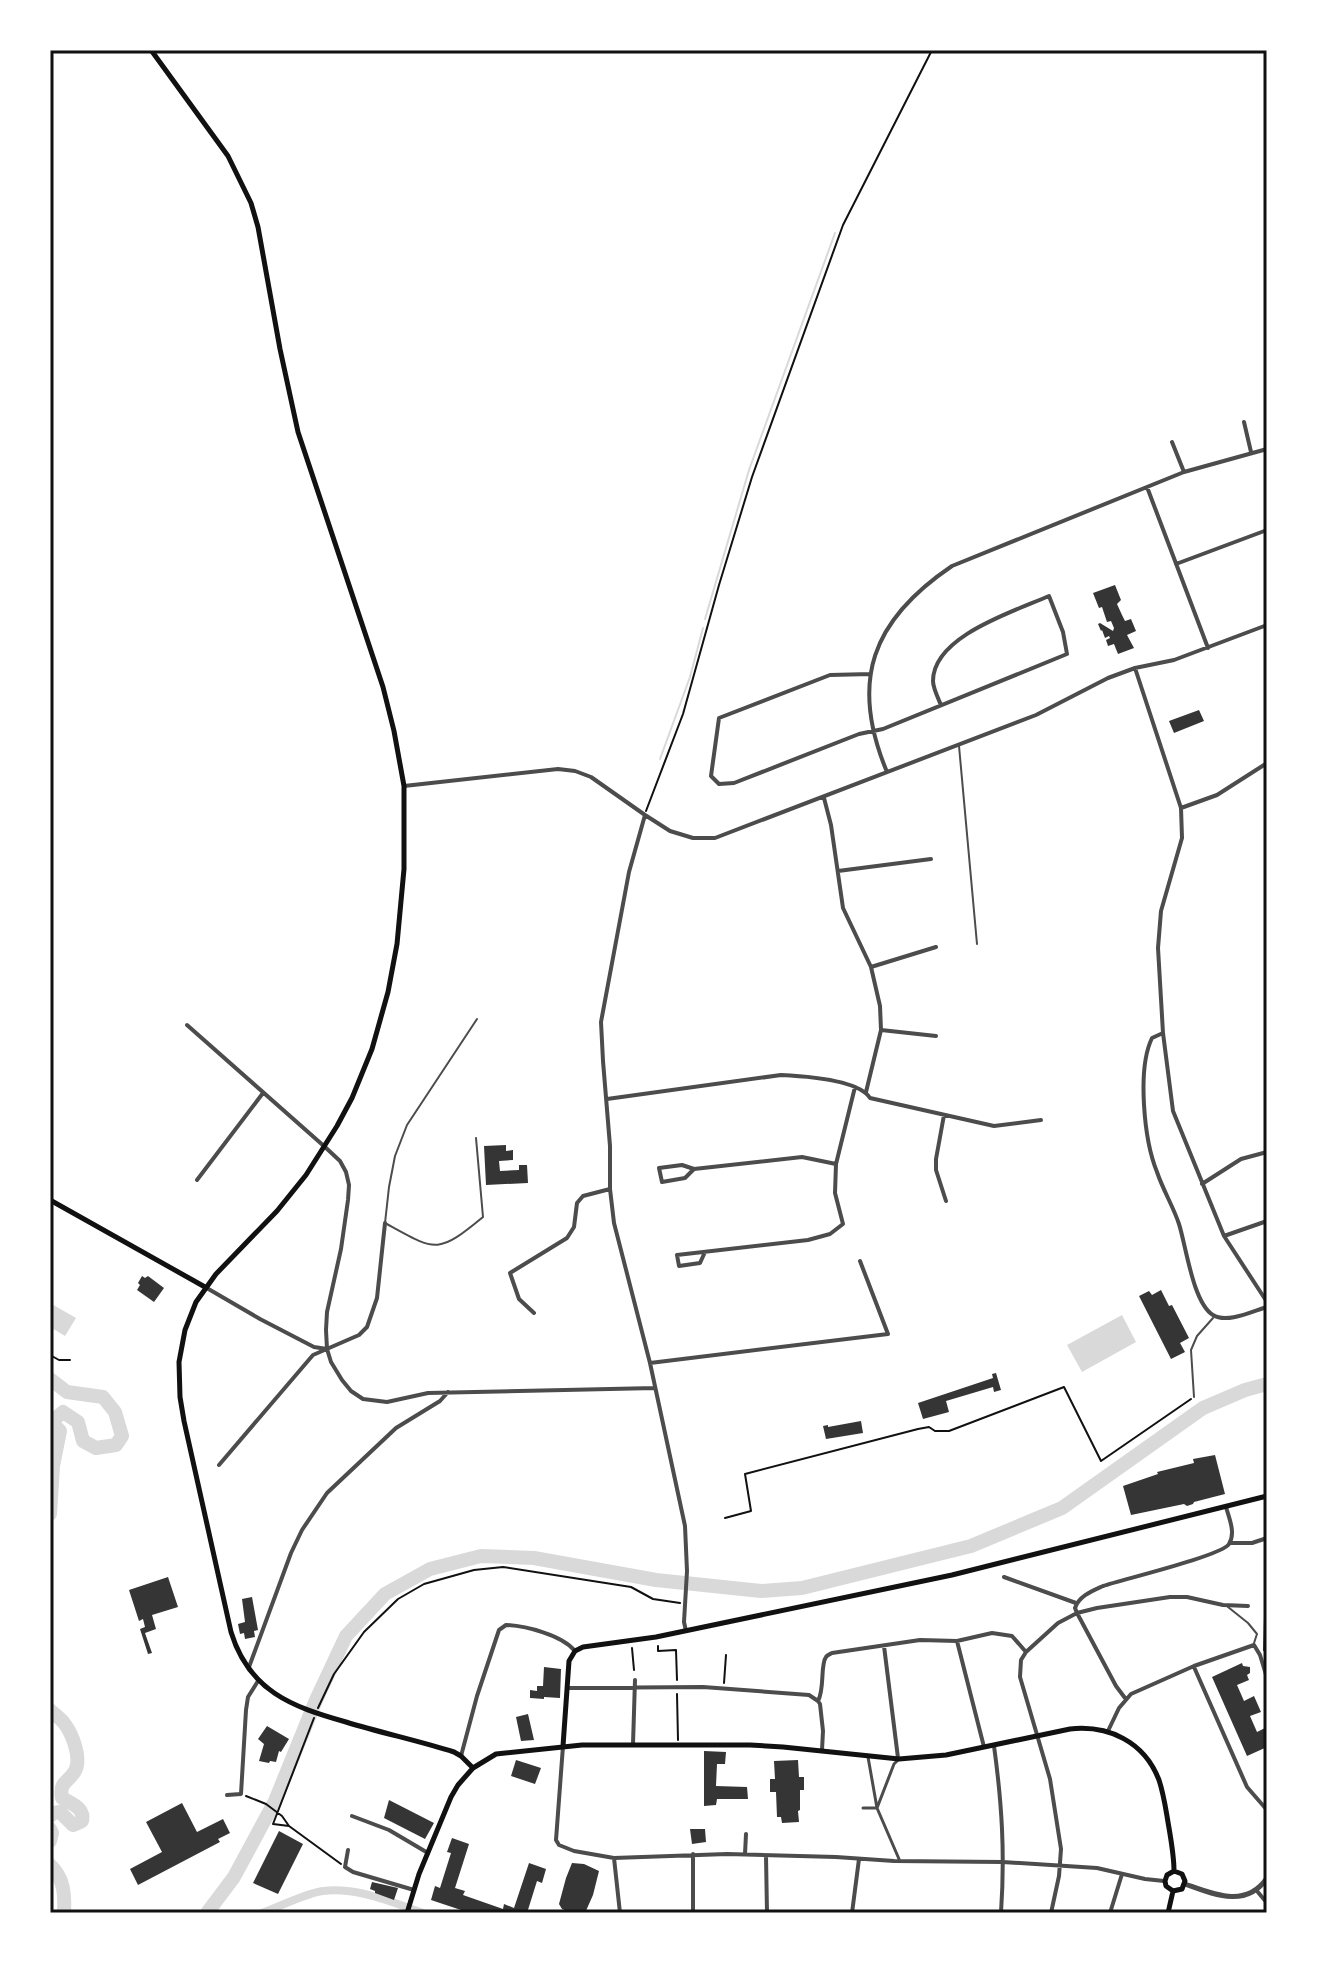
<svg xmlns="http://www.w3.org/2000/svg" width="1317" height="1963" font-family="'Public Sans',sans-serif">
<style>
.water{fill:#d9d9d9}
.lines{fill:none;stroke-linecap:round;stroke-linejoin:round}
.stream{stroke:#d9d9d9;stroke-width:2}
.canal{stroke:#d9d9d9;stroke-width:8}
.river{stroke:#d9d9d9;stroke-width:14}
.building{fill:#353535}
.path{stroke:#111;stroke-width:2}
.service{stroke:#4c4c4c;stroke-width:2}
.pedestrian{stroke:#4c4c4c;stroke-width:3}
.minor{stroke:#4c4c4c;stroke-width:4}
.tertiary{stroke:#4c4c4c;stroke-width:5}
.secondary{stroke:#111;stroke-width:5}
.neatline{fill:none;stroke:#111;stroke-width:3}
</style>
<rect width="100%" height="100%" fill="#fff"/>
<path class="water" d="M50,1303L76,1318L65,1336L50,1327Z
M1122,1315L1136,1342L1082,1372L1067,1345Z"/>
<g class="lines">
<path class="stream" d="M705,619L749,470L835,233
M660,759L690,677L703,628"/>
<path class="canal" d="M262,1913C279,1907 306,1893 323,1891C357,1887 391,1902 423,1913"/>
<path class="river" d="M50,1379L67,1392L103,1397L115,1412L122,1436L116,1445L96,1448L83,1441L78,1422L63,1412L50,1423
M50,1421L60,1431L53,1466L50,1514
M50,1710C54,1714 60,1718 64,1723C72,1733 82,1758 75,1771C68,1783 59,1781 62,1798C72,1804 85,1808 82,1821L73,1825L60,1812L53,1813L50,1816
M50,1829L52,1833L50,1841
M50,1865C64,1878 65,1894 64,1913
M207,1913L234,1877L275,1801L316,1700L346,1636L385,1594L430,1569L481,1556L534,1558L656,1580L761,1591L802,1588L971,1546L1062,1508L1203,1408L1245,1390L1267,1384"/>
</g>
<path class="building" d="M1115,585L1121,600L1117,604L1122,615L1125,621L1131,619L1136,631L1127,635L1134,648L1118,654L1114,644L1108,646L1106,640L1110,638L1109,636L1105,638L1102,630L1101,631L1098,624L1100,623L1113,631L1114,628L1111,621L1107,622L1102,607L1099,608L1093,593Z
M1199,710L1204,721L1174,733L1169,721Z
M506,1145V1151L513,1150V1160L499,1161L500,1171L519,1170V1165H527L528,1183L486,1185L484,1146Z
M142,1276L145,1278L148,1276L164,1288L154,1302L137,1290L140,1285L138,1283Z
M1161,1290L1169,1306L1172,1305L1189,1338L1180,1343L1185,1352L1171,1359L1139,1296L1149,1291L1152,1295Z
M996,1373L1001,1390L994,1392L993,1387L946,1401L949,1412L923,1419L918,1403L993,1378L992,1374Z
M861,1421L863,1433L826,1439L823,1426L828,1425V1427Z
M1215,1455L1225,1494L1194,1502L1193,1504L1187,1506L1184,1504L1131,1515L1123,1486L1158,1474L1157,1472L1194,1463L1193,1459Z
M168,1577L178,1607L152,1615L156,1629L145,1633L152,1653L148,1654L140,1629L145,1627L143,1619L139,1621L129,1590Z
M252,1597L258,1630L254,1631L255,1637L245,1639L244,1633L240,1634L238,1624L245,1622L242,1599Z
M1264,1617H1267V1651H1263Z
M1242,1663L1243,1666L1250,1667V1673L1247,1675L1249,1680L1237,1685L1244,1701L1254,1696L1261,1712L1250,1716L1257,1732L1267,1727V1747L1247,1756L1212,1677Z
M544,1667L561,1669L560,1698L544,1697V1699L530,1698V1690L537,1691V1686H543Z
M528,1714L534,1740L521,1741L516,1717Z
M267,1726L289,1739L281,1752L279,1751L276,1762L270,1761L269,1763L259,1761L264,1744L258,1739Z
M704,1751L726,1752L725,1764H717L716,1786L747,1787L748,1799H717L716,1805L704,1806Z
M516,1760L541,1768L535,1784L511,1776Z
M798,1760L799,1777H804V1790H800V1810L798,1811L799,1822L782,1823L781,1817H777L776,1792H770V1779H775L774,1761Z
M389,1800L434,1823L425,1839L384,1818Z
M182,1803L197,1832L223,1819L230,1833L218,1839L220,1842L138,1885L130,1869L162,1852L146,1822Z
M690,1829H705L706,1842L692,1844Z
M279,1831L303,1844L278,1894L253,1883Z
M452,1838L469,1844L455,1888L465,1891L463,1895L503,1909L504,1904L514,1908L529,1863L546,1869L542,1883L537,1881L527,1913H470L431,1900L435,1886L440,1888L451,1853L447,1852Z
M572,1863L584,1864L599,1871L593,1895L585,1913H572L562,1909L559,1904L566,1878Z
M372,1882L398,1888L394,1900L375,1893V1891L370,1889Z"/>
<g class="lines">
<path class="path" d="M646,811L683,714L719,585L752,477L843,225L932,50
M50,1355L59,1360H70
M725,1518L751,1511L745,1474L918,1429L929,1427L935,1431H949L1064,1387L1101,1461L1191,1399
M658,1646V1651L676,1650L677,1680
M632,1648L634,1670
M724,1683L726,1655
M677,1694L678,1740
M318,1708L334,1674L364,1632L398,1599L424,1584L474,1570L503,1567L631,1587L653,1599L680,1603
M246,1796L266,1804L282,1816L289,1826L341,1864
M289,1826L273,1824L314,1718"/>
<path class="service" d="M959,746L977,944
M476,1138L483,1217C437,1255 436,1251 385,1223L389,1187L395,1156L407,1125L477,1019
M1194,1397L1191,1350L1197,1336L1213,1318
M1228,1607L1248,1623L1257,1634L1254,1643"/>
<path class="pedestrian" d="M868,1757L877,1808L899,1859
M863,1808H877
M877,1808L894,1764L898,1760"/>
<path class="minor" d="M1244,422L1251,452
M1172,442L1184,472
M1147,487L1208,648
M1176,564L1267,530
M1135,668L1181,808L1182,838L1161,911L1158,948L1163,1033L1173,1111L1224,1236L1267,1302
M871,674L830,675L719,718L711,776L719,784L734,783L859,734L883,729L1067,654L1063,632L1049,596C1015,611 933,636 933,681C933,688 938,698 941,705
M887,772C849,681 872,620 952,566L1184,472L1267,449
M404,786L558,769L575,771L591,777L645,815L670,831L693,838H715L1036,715L1108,678L1135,668L1174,660L1267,625
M824,798L831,825L843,908L871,967L880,1006L881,1030L866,1092
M1181,808L1217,795L1267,763
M645,815L629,872L601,1022L603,1061L610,1146V1189L614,1223L650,1363L685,1526L687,1571L684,1622L686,1631
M838,871L931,859
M871,967L936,947
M187,1025L325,1147L340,1161L346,1172L349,1185L348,1200L341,1249L327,1312L326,1330L327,1349L331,1362L342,1380L351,1391L363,1399L387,1402L428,1393L655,1388
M881,1030L936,1036
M1163,1033L1152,1038C1137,1069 1144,1140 1157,1172C1163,1190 1173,1206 1179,1224C1186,1246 1193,1303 1213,1315C1227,1324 1253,1311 1267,1307
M607,1099L781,1075C802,1076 858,1079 870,1098L994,1126L1041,1120
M944,1115L936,1159V1170L946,1201
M50,1139V1140
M694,1169L685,1178L662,1182L659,1168L682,1165L694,1169L802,1157L836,1164
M197,1180L263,1093
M1202,1184L1241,1159L1267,1152
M1224,1236L1267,1221
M705,1252L700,1263L679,1266L677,1255L808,1240L830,1234L843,1224L835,1193L836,1164L855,1087
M205,1287L260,1319L314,1347L327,1349
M534,1313L519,1299L510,1273L567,1238L574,1227L577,1203L583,1196L610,1189
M650,1363L888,1334L860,1261
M219,1465L313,1355L359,1335L367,1327L377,1298L385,1223
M1230,1543H1252L1267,1538
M1004,1577L1076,1603
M1077,1613L1075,1608C1079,1596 1092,1591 1103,1586C1124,1579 1221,1556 1229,1544C1236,1533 1229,1518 1226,1507
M1077,1613L1116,1686L1125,1698
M957,1641L984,1747
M884,1646L898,1758
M249,1667L291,1553L302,1530L327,1493L396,1428L440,1401L448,1392
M1194,1667L1247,1787L1267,1810
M568,1688L703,1687L809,1695L818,1701L820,1704L823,1731L822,1750
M818,1701C825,1688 820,1665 826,1657C827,1655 830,1654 832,1653L920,1640L957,1641L992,1633L1012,1636L1026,1652
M1108,1731L1119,1708L1131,1694L1194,1666L1254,1645L1260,1655L1267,1678
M633,1744L635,1680
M563,1746L556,1840L559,1845L574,1851L614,1858L727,1854L836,1857L894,1861L1003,1862L1097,1868L1145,1879L1164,1881
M994,1746C1002,1804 1005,1854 1001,1913
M461,1756L477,1696L499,1630L506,1625C526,1626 562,1635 575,1651
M227,1795L241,1794L246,1710L248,1697L258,1681
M352,1816L389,1830L428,1853
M348,1850L345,1867L353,1872L414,1890
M693,1854V1913
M745,1854L746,1834
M766,1856L767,1913
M614,1858L620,1913
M1257,1891L1267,1903
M852,1913L859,1859
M1051,1913L1059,1876L1061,1849L1050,1779L1020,1677L1021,1660L1026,1652L1058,1623L1077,1613L1097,1608L1170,1597H1187L1223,1605L1248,1606
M1110,1913L1122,1874"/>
<path class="tertiary" d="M1185,1884C1213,1894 1246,1909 1267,1878"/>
<path class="secondary" d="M151,50L228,156L251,203L258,227L280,349L298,432L383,687L394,731L404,786V869L397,944L388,992L372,1049L352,1098L337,1126L306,1175L277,1211L216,1274L196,1302L185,1330L179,1362L180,1397L184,1421L231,1632C249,1691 292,1707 346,1722C382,1733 419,1741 454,1752L461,1756L473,1768
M50,1200L205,1287
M563,1746L569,1661L575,1651L583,1647L656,1637L952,1575L1267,1496
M1173,1891L1182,1889L1185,1881L1182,1874L1174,1871
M1173,1891L1166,1886L1165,1881L1167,1875L1174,1871
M407,1913L419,1874L451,1797L458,1785L473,1768L496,1754L582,1745H750L783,1747L899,1759L946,1755L1070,1729C1108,1725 1144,1741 1159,1780C1163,1792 1165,1804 1167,1816C1170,1835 1174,1853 1174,1871
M1168,1913L1173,1891"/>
</g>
<rect width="1317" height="1963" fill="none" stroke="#ffffff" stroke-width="104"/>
<rect x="52" y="52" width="1213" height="1859" class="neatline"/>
</svg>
